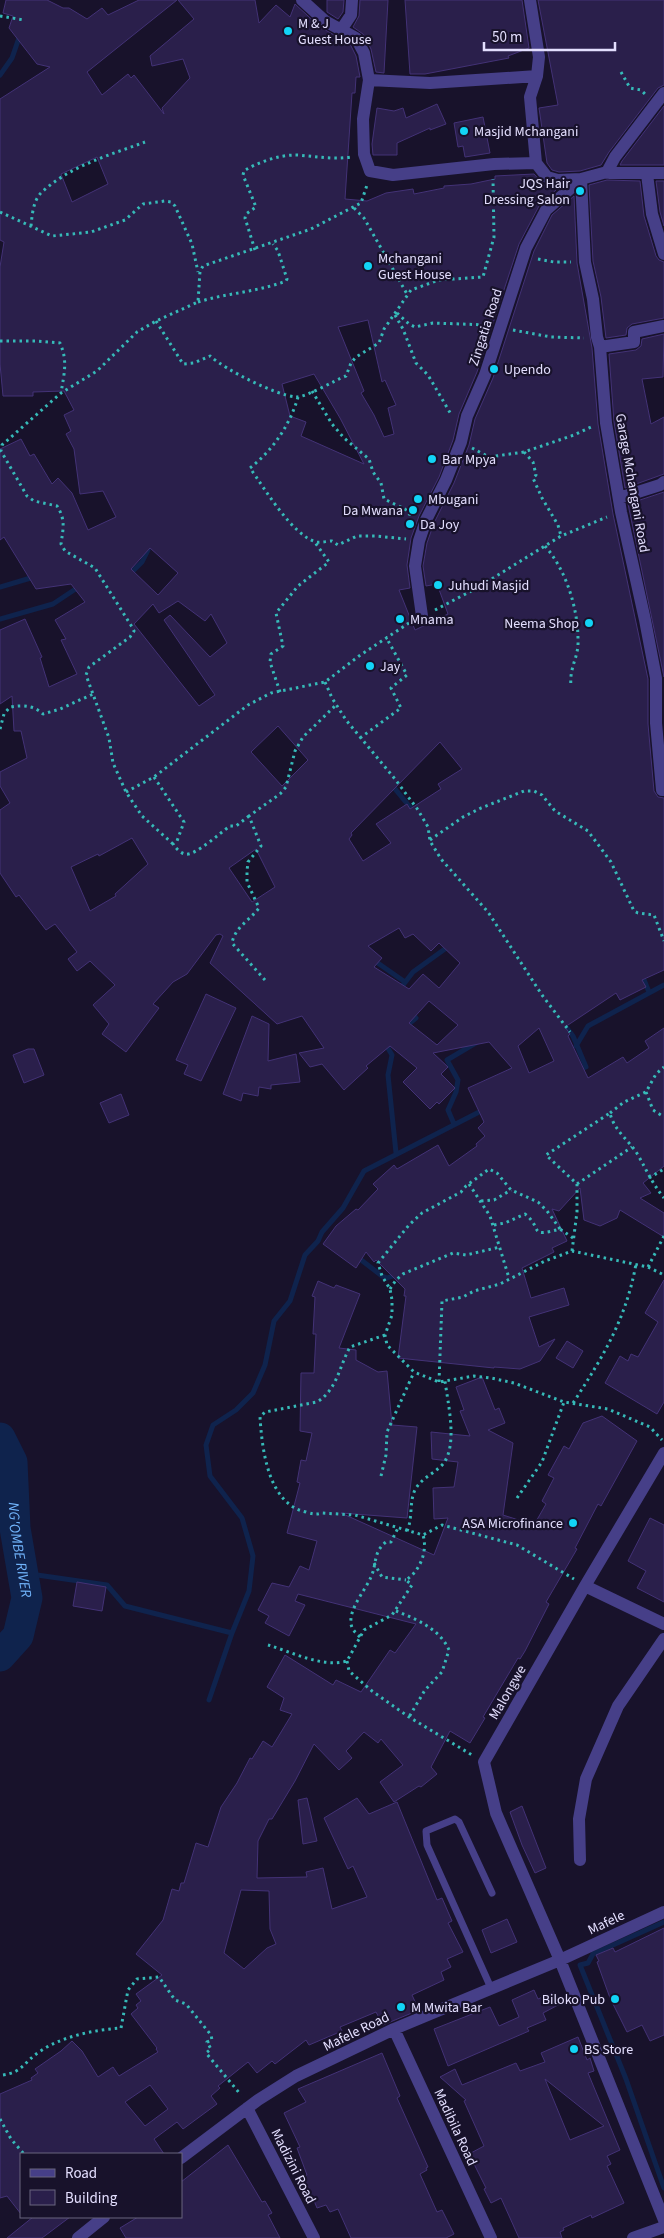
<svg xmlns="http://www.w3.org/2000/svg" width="664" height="2238" font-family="'Source Sans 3',sans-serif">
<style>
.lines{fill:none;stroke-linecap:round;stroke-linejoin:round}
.stream{stroke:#0f234d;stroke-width:5}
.river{stroke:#0f234d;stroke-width:31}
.building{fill:#2a1f4b;stroke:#433276;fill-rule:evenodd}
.path{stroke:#36bab8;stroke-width:3;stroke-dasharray:2.5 4;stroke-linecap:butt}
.service{stroke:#463f88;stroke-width:7}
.minor{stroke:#463f88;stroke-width:12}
.poi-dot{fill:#12d4f6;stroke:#18122b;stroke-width:2}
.labels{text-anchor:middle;stroke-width:4.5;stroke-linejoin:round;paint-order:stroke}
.poi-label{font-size:14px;fill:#e3defe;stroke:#18122b;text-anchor:start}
.street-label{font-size:14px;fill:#e3defe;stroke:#18122b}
.water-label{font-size:15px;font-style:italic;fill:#70b3fa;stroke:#18122b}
</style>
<rect width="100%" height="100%" fill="#18122b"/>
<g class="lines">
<path class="stream" d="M0,75L12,58L20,35
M130,574L142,562L148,550L145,546
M0,587L34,577
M0,619L53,604L74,590L80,588
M391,784L414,812
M372,959L405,982
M642,975L649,992
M400,989L413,972L449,946
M563,1023L573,1036L586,1067L577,1070
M405,1027L416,1018L411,1012
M385,1043L392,1055L388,1075L396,1153
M576,1046L588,1026L664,985
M454,1124L448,1110L456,1092L458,1080L447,1060L479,1041
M356,1256L382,1276L387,1278L399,1274
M23,1573L107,1585L125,1606L232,1633
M209,1700L232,1633L249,1591L253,1556L242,1518L210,1476L206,1445L213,1425L236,1410L253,1393L265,1365L274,1321L290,1301L305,1255L318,1241L322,1232L343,1208L364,1171L485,1109
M664,1922L593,1954L588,1963L580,1965L626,2079L664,2188"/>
<path class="river" id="s1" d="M0,1438L12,1462L15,1528L27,1598L18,1636L0,1656"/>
</g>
<path class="building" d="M6,0H47L63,8H69L87,19L102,8L108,15L139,0H177L87,72L102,95L128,74L131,78L134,75L164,114L162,108L190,78L183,59L152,66L150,56L194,19L178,0H255L259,23L276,5L290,17L295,4L320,27L350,44L356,56L360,77H356L355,93H352L345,199L367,201L386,193L413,189L414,194L444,188V186L471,184L495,179V176L534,174L544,185L558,188L539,206L519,244L477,372L459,414L453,440L439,477L419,516L411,538L407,565L410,588L399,590L415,630L448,614L437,584L426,586L423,566L427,543L434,523L454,483L469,445L475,419L493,378L534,251L552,215L574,196L577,263L592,348L598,424L613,514L648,679V724L654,791L658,797L664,798V970L642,980L646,987L620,1000L616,993L565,1027L570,1034L568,1036L588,1078L623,1057L627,1063L649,1048L645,1041L664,1028V1166L643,1183L651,1193L640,1198L664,1213V1237L620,1210L617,1218L600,1226L584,1220L580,1188L559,1211L552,1209L567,1241L552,1248L554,1252L522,1268L531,1298L564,1288L569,1305L529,1317L539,1347L555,1339L540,1361L520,1369L494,1367V1368L398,1358L406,1296H404L405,1289L376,1260L374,1262L366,1252L356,1268L323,1244L336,1226L356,1209L358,1210L378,1189L373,1184L394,1165L397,1169L438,1145L449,1166L477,1146L476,1144L485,1136L478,1128L484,1122L468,1088L512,1068L489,1042L433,1053L448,1067L441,1074L455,1088L439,1104L437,1102L430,1109L403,1082L417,1068L390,1046L366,1066L368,1068L344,1090L322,1064L310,1067L299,1053L324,1048L302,1016L277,1024L210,963L223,936L220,934L216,935L187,974L173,982L153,1004L159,1008L126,1052L102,1034L109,1024L93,1005L115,985L90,961L77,971L68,959L77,952L55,924L46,930L19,895L16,897L0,873V810L10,803L0,786V772L27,758L21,731H14L12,696L0,704V630L25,619L42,657L40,658L49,687L77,674L61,640L66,639L55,620L85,602L71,584L36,589L4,537L0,540V449L21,439L30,456L34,454L52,484L58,478L72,493L88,530L116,517L103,491L80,494L74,449L66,434L71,431L64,415L74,410L64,391L33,392V396H3L0,364V267L4,242L0,240V99L50,67L37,64L9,28L13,16L3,13ZM97,157L108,184L72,202L61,174ZM368,320L382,382L385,380L396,405L388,408L394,434L384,437L374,415L361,393L364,391L338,327ZM314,374L340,418L364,464L301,436L306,422L290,416L282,384ZM150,548L178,573L158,595L131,569ZM178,601L205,621L211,614L227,643L210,657L170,615L164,620L215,695L199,706L134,624L153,604L159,613ZM278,726L308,760L282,786L251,752ZM440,742L462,769L438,784L441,789L410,809L407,804L376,824L391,843L363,861L349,839L352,835L351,833ZM132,838L148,864L115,894L116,896L90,911L71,867L98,854L99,856ZM256,849L275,887L252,902L229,868ZM399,928L405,938L413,934L431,951L439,943L460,963L439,988L423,974L409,989L374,967L382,958L368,946ZM429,1001L458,1025L437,1045L409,1023ZM539,1028L554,1061L529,1073L518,1046Z
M327,0H344L343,12L338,19L327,12Z
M360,0H388L384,73L376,72L371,49L363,34L353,27L359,16Z
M405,0H522L529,48L508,56L509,58L425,74H410Z
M538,0H664V85L658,88L609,152L601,165L580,171L559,172L552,170L547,163L539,108L558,105Z
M437,104L446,124L430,130V128L397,143V155H373L372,144L377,108L394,111L403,108L406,118Z
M664,106V165H620L622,161Z
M483,117L490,153L465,157L463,146L458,147L454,123Z
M607,180L640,181L644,216L656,256L659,260L664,262V318L632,324L627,328L626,335L606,338L601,297L593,261L589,185Z
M656,181H664V226L660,212Z
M664,334L663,377L642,379L651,424L664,417V474L625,488L614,422L609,354L636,350L641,346L642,339Z
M664,492V677L628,504Z
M206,994L236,1008L201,1081L184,1074L188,1065L176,1060Z
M252,1016L269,1024L268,1061L296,1054L300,1082L271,1085V1089L259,1087L258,1096L243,1093L241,1101L223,1094Z
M28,1049H34L44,1075L24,1083L13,1055Z
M121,1094L129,1115L109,1123L100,1103Z
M664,1280V1402L657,1414L605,1383L620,1356L628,1361L631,1354L638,1357L658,1322L645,1313Z
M318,1281L334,1288L336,1285L360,1294L339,1348L356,1350V1360L378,1372L387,1371L392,1425L417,1427L407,1518L341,1513L434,1555L448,1518L434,1519L433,1488L454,1487L458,1462L432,1459L431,1432L470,1436L460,1411L464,1410L456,1387L482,1377L495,1410L499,1408L505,1423L488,1430L513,1443L503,1515L534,1525L546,1504L542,1501L554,1478L548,1475L564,1446L569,1449L583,1423L602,1416L637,1441L601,1506L598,1504L575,1548L577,1549L546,1602L549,1604L525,1651L520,1659L518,1658L483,1717L485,1718L470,1743L450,1731L431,1767L437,1774L421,1787L419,1786L394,1802L380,1782L403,1765L381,1739L378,1743L364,1732L346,1751L352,1758L339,1770L314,1744L295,1781L272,1819H269L258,1841L257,1878L307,1877L306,1872L323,1868L332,1909L367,1897L353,1866L348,1869L324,1818L357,1798L369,1814L397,1802L437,1900L442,1898L452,1921L448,1923L463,1952L447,1959L451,1967L441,1972L444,1980L412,1995L419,2010L383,2025L376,2012L340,2027L342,2031L309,2045L306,2040L275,2064L272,2061L257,2073L248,2062L218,2086L220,2088L211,2096L217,2104L183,2129L177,2122L154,2139L164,2154H21V2214L7,2196L0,2198V2094L32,2080L31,2078L38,2073L35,2069L61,2051L72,2041L82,2051L98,2077L113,2067L119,2076L158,2052L156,2049L157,2048L131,2014L138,2008L136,2005L141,2001L136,1994L162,1975L136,1954L163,1920L172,1889L179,1891L181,1883H184L196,1843L208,1847L221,1807L237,1783L250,1758L252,1759L263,1741L272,1747L292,1714L280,1710L284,1698L267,1687L285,1655L333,1685L336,1680L361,1692L390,1650L395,1653L416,1624L298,1594L295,1601L305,1605L289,1636L265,1623L269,1616L258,1610L272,1583L289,1587L300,1566L309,1570L317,1541L287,1533L300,1483L297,1482L301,1460L306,1461L312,1433L300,1431L301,1373H314L316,1334H313L315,1297L312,1296ZM241,1890L269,1891L270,1929L276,1944L267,1948L244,1969L224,1953ZM150,2085L168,2109L145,2126L125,2102Z
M567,1341L583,1351L573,1368L556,1358Z
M650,1518L664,1525V1602L637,1588L646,1571L628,1561Z
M77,1582L106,1587L102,1611L73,1606Z
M307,1798L317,1841L303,1844L298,1800Z
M522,1806L546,1868L535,1873L522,1845L510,1812Z
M507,1919L517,1942L491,1953L482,1930Z
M664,1928V2035L650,2041L642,2025L627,2032L610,1998L597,1962L599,1961L596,1955L613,1948L615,1952Z
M534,1990L538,1999L554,1992L560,2004L543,2013L546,2020L527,2028L529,2031L448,2066L434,2029L490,2007L499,2026L519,2017L512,2000Z
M578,2037L587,2060L590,2058L594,2071L588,2073L620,2150L607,2156L611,2164L607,2166L624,2203L592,2218L591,2215L563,2228L564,2230L560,2232L562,2238H519L501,2198L491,2203L484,2189L486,2188L469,2154L484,2146L464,2101L466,2100L440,2077L455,2069L462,2085L516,2063L520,2071L545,2062L541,2053ZM545,2079L604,2126L570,2140Z
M382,2053L400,2096L397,2098L428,2167L426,2168L427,2170L420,2174L437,2212L442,2210L454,2234L446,2238H351L338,2209L330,2212L326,2205L317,2208L304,2176L307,2175L297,2148L300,2147L284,2113L306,2102L298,2089Z
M228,2145L262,2202L265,2201L272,2213L268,2215L280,2238H126L120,2228L138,2217H181V2182Z
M33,2217H70L42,2238H7Z"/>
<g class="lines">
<path class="path" d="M0,16L24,20
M621,72L630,88L641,90L646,95
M354,208L364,218L407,294
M0,212L52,236L91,232L125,220L143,204L165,201L171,202L175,206L192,244L198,272
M31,226C32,216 33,201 41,193C69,166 110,155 145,142
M255,250L245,218L246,214L256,207L243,175L244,171C258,162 279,155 296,155C315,156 332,160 351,157
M538,259L554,262H571
M198,302C227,293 257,292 286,281L287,279L278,251L273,244
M397,313L409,324L415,327L433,323L488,325
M395,315L403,329L416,363L428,375L452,416
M156,321L183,364L194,363L210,356C226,370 275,395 296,397C307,397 335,380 346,376L351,363L356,357L379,343L384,329L411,290L439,280L483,277L494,237L493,179
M513,330L551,337L584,338
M0,341H37L60,343C68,361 64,374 61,393
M312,391L332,424L344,438L369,459L373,472L381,483L384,499L405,509L409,514L413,515
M298,397C290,425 273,450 250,468C265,489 292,535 316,542C321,543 327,541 332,541L338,545L357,536H375L406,539
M472,448L489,457L524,452L574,435L593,426
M524,452L533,462L536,475L533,478L542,498L558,525L561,536
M545,546C566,570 578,608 578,640C579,657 569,667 571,686
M435,610L477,588L561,536L607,517
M325,682L332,698L346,720L395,779L418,810L428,827L430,841L441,859L488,912L542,995L570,1032
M280,692L270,662L271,654L283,646L276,613L298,586L329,562L314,541
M0,729L4,714L10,707C23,705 33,705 43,714L60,709L93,694
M360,738L401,708L391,688L407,675L386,637
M154,777L184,822L177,841L173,844C176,848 180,853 185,854C194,857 221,832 230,826H236L249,816
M126,792L154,777L248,705L271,693L325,682L359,656L409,623
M430,840L463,817L481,808L524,791H534L542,795L555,811L588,831L611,862L634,911L638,913L654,915L664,941
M173,844L142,816L126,792L113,763L109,738L86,675L89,667L130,637L134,631L132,627L95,568L65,551L61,544C63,529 66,520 57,506L34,501L27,496L1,451L2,445L61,393L97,371L137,332L156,321L198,302L200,271L203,266L311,229L361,203L367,185
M265,980L232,943C235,927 250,920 259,908L247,882V871L248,862L261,846L249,816L280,794L286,787L295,751L303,737L336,705
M646,1092L653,1110L664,1117
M610,1113L624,1102L646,1092L656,1074L664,1067
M649,1178L664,1169
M469,1184L490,1216L509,1278
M577,1184L632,1147
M481,1201L494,1200L511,1190
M494,1225L505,1223L525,1214C544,1229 527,1238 560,1229L573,1238
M560,1229L547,1211L538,1202L511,1190L497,1173L489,1169L466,1186L461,1192L422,1213L409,1225L378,1263L382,1276L390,1289L392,1300V1315L385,1335L387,1345L414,1372L439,1382L474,1376L491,1378L514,1383L564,1402L608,1409L650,1427L662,1440
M572,1251L577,1212V1184L546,1155L610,1113C614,1131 629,1140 638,1155C647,1171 652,1183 664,1198
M648,1267L664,1236
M390,1289L396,1280L403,1274L453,1253L466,1255L500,1247
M385,1335L350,1347C339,1367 337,1390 317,1402L265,1412L260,1417C262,1449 268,1504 306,1512C312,1514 316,1515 321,1513L355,1515L423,1535L442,1525L517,1545L574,1579
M439,1382L442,1301L463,1297L474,1291L500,1284L545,1261L572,1251L648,1267L664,1275
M573,1403C603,1357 626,1319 636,1264
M381,1476L386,1455L387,1432L414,1372
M517,1498L542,1462L564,1402
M407,1531C413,1518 409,1502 415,1490C421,1478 434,1474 443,1464C458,1445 448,1404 445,1381
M374,1563L382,1577L406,1580
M396,1611C416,1619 440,1629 449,1650L442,1672L425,1690L409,1717
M360,1637C356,1633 352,1630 351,1624C349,1608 365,1591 371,1577C377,1564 373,1552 386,1542H391L398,1528
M268,1645C292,1652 322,1668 347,1661L364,1630L392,1615L412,1585L406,1580C420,1571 428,1551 423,1535
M347,1661L349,1671L372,1691L409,1717L472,1755
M3,2075C23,2072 24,2062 39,2052C62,2036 94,2030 121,2028L128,1990L137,1979L159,1977L175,2000L186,2004L211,2035L212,2040L207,2042L211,2049L206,2053L241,2095
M0,2119L11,2139L24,2154"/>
<path class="service" d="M491,1988L427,1845L426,1831L455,1819L459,1822L492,1893"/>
<path class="minor" d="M302,0L325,21L356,38L364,53L369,80L363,119L364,154L370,171L393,175L494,164L536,163
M530,0L539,57L537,76L530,97L536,163L547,177L558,180L581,179L585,262L593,299L597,337L600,347L606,423L621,512L645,620L656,678V723L662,790H664
M341,30L351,15L352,0
M369,80L430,83L537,76
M607,172L610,173H664
M647,174L652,214L664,254
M600,347L634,342V332L664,326
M619,498L660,485L664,482
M422,616L415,566L419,541L426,520L446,480L461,442L467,416L485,375L526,248L546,210L581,179L607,172L615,157L664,93
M664,1453L585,1586L484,1762L496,1813L560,1960L664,2220
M585,1586L664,1624
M580,1860L579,1819L586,1779L618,1706L664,1639
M394,2029L491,2238
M247,2108L314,2238
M181,2158L258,2100L296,2076L394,2029L560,1960L664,1912
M78,2238L104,2217
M633,2238L664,2227"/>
</g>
<g class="poi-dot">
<circle cx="288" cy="31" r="5"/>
<circle cx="464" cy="131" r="5"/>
<circle cx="580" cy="191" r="5"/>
<circle cx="368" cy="266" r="5"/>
<circle cx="494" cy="369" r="5"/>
<circle cx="432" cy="459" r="5"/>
<circle cx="418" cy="499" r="5"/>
<circle cx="413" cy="510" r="5"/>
<circle cx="410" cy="524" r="5"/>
<circle cx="438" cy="585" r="5"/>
<circle cx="400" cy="619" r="5"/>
<circle cx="589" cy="623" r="5"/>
<circle cx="370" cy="666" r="5"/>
<circle cx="573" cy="1523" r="5"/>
<circle cx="615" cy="1999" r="5"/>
<circle cx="401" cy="2007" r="5"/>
<circle cx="574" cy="2049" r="5"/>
</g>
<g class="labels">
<g class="poi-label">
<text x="298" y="28">M &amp; J<tspan x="298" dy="16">Guest House</tspan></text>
<text x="474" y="136">Masjid Mchangani</text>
<text x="570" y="188" text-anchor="end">JQS Hair<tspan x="570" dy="16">Dressing Salon</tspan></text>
<text x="378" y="263">Mchangani<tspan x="378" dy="16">Guest House</tspan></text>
<text x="504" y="374">Upendo</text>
<text x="442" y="464">Bar Mpya</text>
<text x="428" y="504">Mbugani</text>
<text x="403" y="515" text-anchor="end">Da Mwana</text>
<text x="420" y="529">Da Joy</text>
<text x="448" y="590">Juhudi Masjid</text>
<text x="410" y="624">Mnama</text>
<text x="579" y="628" text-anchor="end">Neema Shop</text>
<text x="380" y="671">Jay</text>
<text x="563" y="1528" text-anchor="end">ASA Microfinance</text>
<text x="605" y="2004" text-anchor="end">Biloko Pub</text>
<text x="411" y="2012">M Mwita Bar</text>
<text x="584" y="2054">BS Store</text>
</g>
<g class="street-label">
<text transform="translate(485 327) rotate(-72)" y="5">Zingatia Road</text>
<text transform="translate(633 483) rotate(80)" y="5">Garage Mchangani Road</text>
<text transform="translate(507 1692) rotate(-60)" y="5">Malongwe</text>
<text transform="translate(606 1922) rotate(-25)" y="5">Mafele</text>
<text transform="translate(356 2031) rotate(-26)" y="5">Mafele Road</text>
<text transform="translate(456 2127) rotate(65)" y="5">Madibila Road</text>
<text transform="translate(294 2166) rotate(63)" y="5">Madizini Road</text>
</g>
<g class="water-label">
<text dy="5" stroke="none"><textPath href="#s1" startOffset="115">NG'OMBE RIVER</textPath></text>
</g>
</g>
<rect x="20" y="2153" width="162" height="65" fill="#18122b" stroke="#69647f"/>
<rect x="30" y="2169" width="25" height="8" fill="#463f88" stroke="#69647f"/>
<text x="65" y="2178" font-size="15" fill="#e3defe">Road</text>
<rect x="30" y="2190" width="25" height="15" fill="#2a1f4b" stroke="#69647f"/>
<text x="65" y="2203" font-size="15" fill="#e3defe">Building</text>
<path d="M484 42v8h131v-8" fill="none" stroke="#e3defe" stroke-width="2.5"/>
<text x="492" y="42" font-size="15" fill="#e3defe" stroke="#18122b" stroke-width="4" paint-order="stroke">50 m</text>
</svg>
